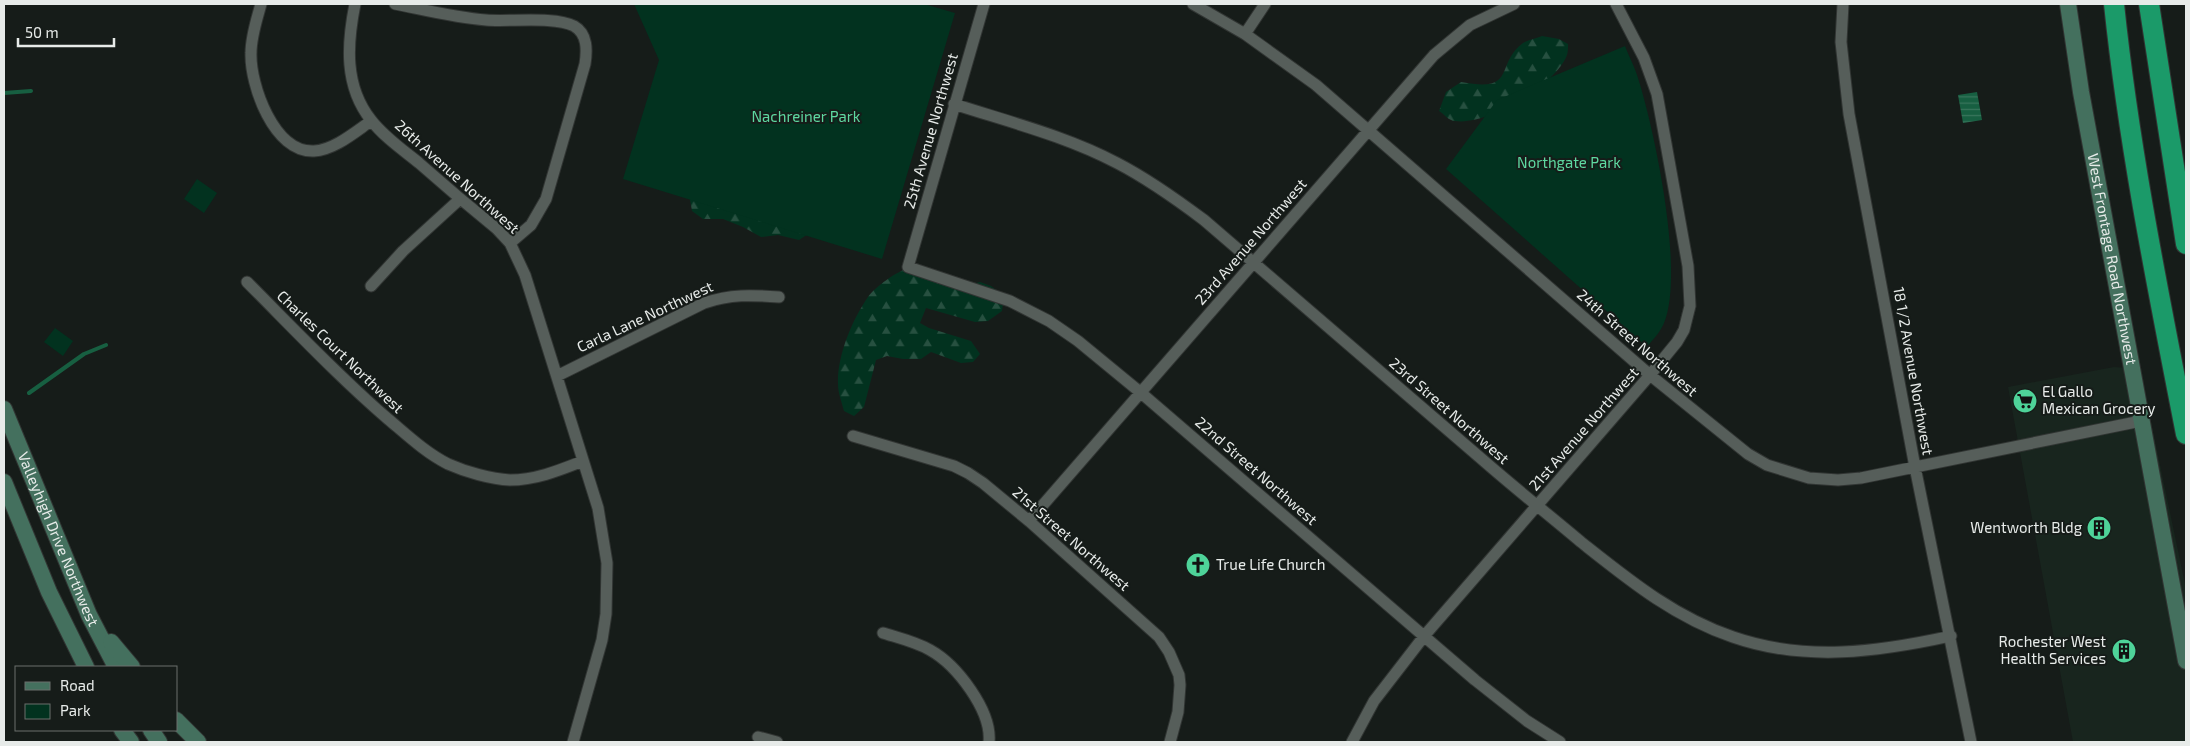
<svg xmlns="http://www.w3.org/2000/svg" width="2190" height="746" font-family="'Exo 2',sans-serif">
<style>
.built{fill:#18251e}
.forest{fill:url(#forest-firs)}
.park{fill:#02321f}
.water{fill:url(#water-rules)}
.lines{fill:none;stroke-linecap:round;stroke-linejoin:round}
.stream{stroke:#175f41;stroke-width:4}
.street-casing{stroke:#313533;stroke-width:13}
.secondary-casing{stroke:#313533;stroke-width:18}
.highway-casing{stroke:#313533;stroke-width:22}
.street{stroke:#565e5a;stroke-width:11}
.secondary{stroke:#44705e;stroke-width:16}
.highway{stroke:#1b9a69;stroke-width:20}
.labels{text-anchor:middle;stroke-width:4;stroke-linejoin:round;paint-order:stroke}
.park-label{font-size:15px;fill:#5ed9a1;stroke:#161c19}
.street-label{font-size:15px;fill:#e7ebe9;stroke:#161c19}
.poi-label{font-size:15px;fill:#e7ebe9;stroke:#161c19;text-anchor:start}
</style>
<defs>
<pattern id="forest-firs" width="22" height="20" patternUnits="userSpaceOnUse" patternTransform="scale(1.25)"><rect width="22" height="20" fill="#02321f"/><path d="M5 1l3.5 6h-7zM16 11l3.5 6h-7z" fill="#275040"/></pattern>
<pattern id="water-rules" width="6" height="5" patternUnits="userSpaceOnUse" patternTransform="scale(1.25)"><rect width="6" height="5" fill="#175f41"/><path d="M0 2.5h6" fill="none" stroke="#39765c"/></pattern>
</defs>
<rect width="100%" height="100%" fill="#161c19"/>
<path class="built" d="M2114,367L2140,369L2186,589V742H2073L2008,387Z"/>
<path class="forest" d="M1542,36L1559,39L1568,44C1568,47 1568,52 1567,55C1555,86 1487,126 1455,121C1449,121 1444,114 1439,111L1446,92L1461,82C1518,93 1494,65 1523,43C1528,40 1537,38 1542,36Z
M689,194L814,230L799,240L778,235L761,237L743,227L723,219H703L692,211Z
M909,268L963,286L980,282L991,286L1004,296L1002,311L988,321L975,322L926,308L920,323L929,328L971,341L980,354L973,362L961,363L931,352L921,359H903L887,356L876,360L864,407L854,416L844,411C842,403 838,393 838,384C837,356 852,320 868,297C875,287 897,271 909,268Z"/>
<path class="park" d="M634,4H924L955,13L882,259L623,179L659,60Z
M1625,46C1629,57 1635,67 1638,78C1654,128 1688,284 1661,329C1657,336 1651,341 1647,347L1446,169L1497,100Z
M197,179L217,193L204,213L184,199Z
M55,328L73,341L63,356L44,342Z"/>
<path class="water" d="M1977,92L1982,120L1963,123L1958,95Z"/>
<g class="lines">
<path class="stream" d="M4,93L31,91
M29,393L84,354L106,345"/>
<defs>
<path id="street" d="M261,4C257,19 251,36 251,53C250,85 274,153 314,151C334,150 355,132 371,121
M355,4C347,44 344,86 371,120C384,137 403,150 419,163C445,186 471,208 497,229L510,243L525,275L598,508L607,563L606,614L602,640L573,742
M395,4C425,10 456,18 486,20C509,22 555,16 574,26C588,34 587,51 585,64L546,199L531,225L510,243
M984,4L908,267L1010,301L1049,321L1078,341L1140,392L1475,680L1527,721L1560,742
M1193,4L1245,34L1316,85L1650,375L1748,454L1767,465L1809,478L1838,480L1861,478L2141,421
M1843,4L1841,42L1849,114L1915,467L1971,742
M1245,34L1265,4
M954,104C1009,122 1066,136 1117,163C1148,179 1176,199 1204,220C1297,300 1391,381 1484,461C1516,489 1549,515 1581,542C1629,580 1674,617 1733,637C1805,662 1878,652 1951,636
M247,282C293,328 338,376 388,419C407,435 426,453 448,464C466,472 491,479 510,480C536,480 560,470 583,461
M371,286L403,251L460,199
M557,376L704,303C731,294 751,295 779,297
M853,436L954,466L968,473L983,483L1029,521L1159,637L1169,652L1179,675L1180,685L1178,712L1170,742
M1029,521L1434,55L1470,25L1514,4
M883,633C899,638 916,642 930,650C957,665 992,711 989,742
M758,737L777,742
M1352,742L1374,701L1425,635L1650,375L1677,342L1684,330L1690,306L1688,266L1657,94L1644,58L1616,4"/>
<g id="secondary">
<path id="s1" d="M2068,4L2081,92L2186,661"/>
<path id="s2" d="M4,409L89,615L116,667"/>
<path d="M4,482L49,592L86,667"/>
<path d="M111,642L132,667"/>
<path d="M176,720L198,742"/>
<path d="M122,730L131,742"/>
<path d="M151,730L159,742"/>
</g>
<path id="highway" d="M2114,4C2129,148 2158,291 2186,434
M2149,4L2186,244"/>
</defs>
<use href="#street" class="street-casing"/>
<use href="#secondary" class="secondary-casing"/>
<use href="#highway" class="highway-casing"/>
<use href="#street" class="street"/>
<use href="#secondary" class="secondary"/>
<use href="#highway" class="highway"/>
</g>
<defs>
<symbol id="supermarket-disc" viewBox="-11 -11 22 22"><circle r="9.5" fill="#4ed399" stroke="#161c19"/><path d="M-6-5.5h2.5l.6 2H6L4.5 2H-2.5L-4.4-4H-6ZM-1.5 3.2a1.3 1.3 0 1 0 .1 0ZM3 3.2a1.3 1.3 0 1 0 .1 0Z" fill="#111"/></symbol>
<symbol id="building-disc" viewBox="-11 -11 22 22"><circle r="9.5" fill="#4ed399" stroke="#161c19"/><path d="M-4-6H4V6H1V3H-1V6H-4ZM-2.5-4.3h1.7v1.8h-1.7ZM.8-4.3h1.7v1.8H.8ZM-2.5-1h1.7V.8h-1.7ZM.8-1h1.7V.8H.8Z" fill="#111"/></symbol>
<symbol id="church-disc" viewBox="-11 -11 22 22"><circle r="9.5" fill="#4ed399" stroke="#161c19"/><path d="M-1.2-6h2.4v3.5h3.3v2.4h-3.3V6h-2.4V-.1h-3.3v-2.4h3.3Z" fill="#111"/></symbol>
</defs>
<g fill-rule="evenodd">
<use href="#supermarket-disc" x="2011" y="387" width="28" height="28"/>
<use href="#building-disc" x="2085" y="514" width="28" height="28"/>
<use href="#church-disc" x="1184" y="551" width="28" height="28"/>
<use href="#building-disc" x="2110" y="637" width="28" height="28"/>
</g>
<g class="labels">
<g class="park-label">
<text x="806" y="122">Nachreiner Park</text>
<text x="1569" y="168">Northgate Park</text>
</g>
<g class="street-label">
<text transform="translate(931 131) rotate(-74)" y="5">25th Avenue Northwest</text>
<text transform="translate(457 177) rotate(42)" y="5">26th Avenue Northwest</text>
<text transform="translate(1251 242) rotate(-49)" y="5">23rd Avenue Northwest</text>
<text dy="5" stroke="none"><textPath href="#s1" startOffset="259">West Frontage Road Northwest</textPath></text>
<text transform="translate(645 317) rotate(-25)" y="5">Carla Lane Northwest</text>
<text transform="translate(1637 343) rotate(41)" y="5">24th Street Northwest</text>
<text transform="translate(340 352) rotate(44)" y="5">Charles Court Northwest</text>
<text transform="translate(1913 371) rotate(80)" y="5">18 1/2 Avenue Northwest</text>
<text transform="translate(1449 411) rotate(41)" y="5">23rd Street Northwest</text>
<text transform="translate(1584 429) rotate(-49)" y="5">21st Avenue Northwest</text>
<text transform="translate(1256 471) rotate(41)" y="5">22nd Street Northwest</text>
<text dy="5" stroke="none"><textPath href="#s2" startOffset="141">Valleyhigh Drive Northwest</textPath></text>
<text transform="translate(1071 539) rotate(41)" y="5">21st Street Northwest</text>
</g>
<g class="poi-label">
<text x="2042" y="397">El Gallo<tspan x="2042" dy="17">Mexican Grocery</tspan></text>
<text x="2082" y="533" text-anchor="end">Wentworth Bldg</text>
<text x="1216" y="570">True Life Church</text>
<text x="2106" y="647" text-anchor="end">Rochester West<tspan x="2106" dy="17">Health Services</tspan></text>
</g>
</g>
<rect width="2190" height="746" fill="none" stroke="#e7ebe9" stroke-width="10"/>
<rect x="15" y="666" width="162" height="65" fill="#161c19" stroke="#6a6f6c"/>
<rect x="25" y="682" width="25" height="8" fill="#44705e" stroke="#6a6f6c"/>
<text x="60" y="691" font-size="15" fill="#e7ebe9">Road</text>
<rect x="25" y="704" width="25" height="15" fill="#02321f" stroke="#6a6f6c"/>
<text x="60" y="716" font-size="15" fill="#e7ebe9">Park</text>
<path d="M18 38v8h96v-8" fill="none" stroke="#e7ebe9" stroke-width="2.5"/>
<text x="25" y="38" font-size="15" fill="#e7ebe9" stroke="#161c19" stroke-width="4" paint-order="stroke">50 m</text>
</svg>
